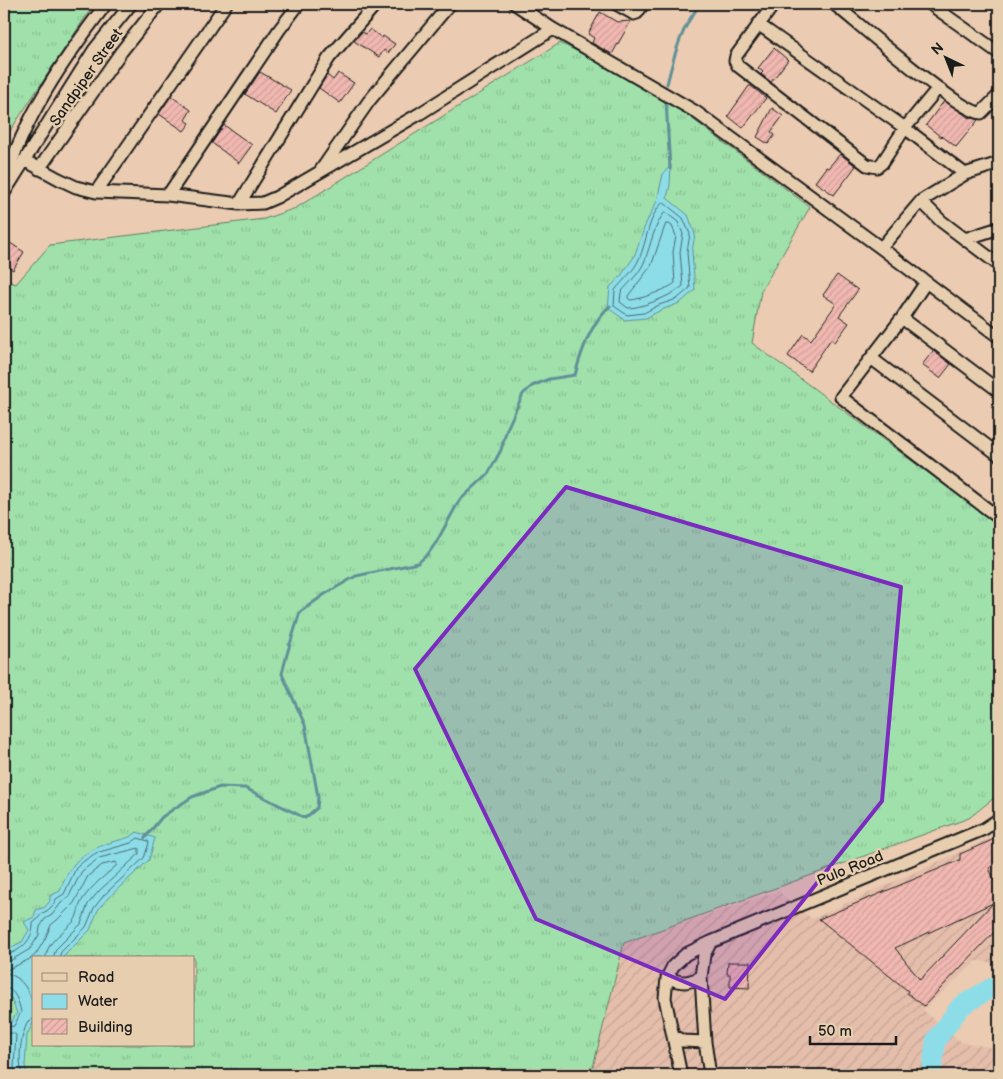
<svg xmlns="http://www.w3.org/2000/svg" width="1003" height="1079" font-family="'Balsamiq Sans',sans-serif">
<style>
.industrial{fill:url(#industrial-furrows)}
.grass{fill:url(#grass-tufts);stroke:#5e7e64;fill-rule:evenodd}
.water{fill:#8ddde9;stroke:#609097}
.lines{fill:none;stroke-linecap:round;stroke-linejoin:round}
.shore{stroke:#49696e;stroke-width:1}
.stream{stroke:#609097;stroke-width:3}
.river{stroke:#8ddde9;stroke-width:20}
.building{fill:url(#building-hatch);stroke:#1c1c1c;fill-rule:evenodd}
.minor-casing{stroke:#1c1c1c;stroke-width:15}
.minor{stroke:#e7ceaf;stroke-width:11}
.marked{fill:#7b2cbf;fill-opacity:0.2;stroke:#7b2cbf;stroke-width:4;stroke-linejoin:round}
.labels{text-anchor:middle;stroke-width:5;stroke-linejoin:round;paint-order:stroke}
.street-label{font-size:15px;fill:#1c1c1c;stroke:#e7ceaf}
</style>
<defs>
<pattern id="industrial-furrows" width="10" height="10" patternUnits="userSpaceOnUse" patternTransform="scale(1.25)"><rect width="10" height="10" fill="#e5beab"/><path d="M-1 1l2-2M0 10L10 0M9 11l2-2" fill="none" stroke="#c4a393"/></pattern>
<pattern id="grass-tufts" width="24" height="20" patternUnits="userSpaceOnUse" patternTransform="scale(1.25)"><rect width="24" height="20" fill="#a0e1ab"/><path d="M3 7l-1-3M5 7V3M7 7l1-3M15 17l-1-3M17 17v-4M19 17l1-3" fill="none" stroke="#89c093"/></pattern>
<pattern id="building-hatch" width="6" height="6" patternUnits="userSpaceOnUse" patternTransform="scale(1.25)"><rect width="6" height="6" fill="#f1b8b1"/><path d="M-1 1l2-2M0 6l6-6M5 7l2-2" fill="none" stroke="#ce9e98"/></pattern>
</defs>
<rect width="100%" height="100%" fill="#ebcbb1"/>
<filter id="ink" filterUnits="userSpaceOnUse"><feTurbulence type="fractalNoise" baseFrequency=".02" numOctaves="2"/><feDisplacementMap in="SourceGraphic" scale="10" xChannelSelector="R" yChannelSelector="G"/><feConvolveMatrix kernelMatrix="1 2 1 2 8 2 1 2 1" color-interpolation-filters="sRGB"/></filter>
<g filter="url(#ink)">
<path class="industrial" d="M999,834V963L976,961L923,1010L961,1042L999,1049V1075H591L624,943L778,891L812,919Z"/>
<path class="grass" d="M4,4H94L4,140Z
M560,43L601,63L675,106L810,207L761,291L752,343L999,525V794L969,818L624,943L591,1075H4V280L16,284L50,245L264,219L296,208ZM34,958H194V1045H34Z"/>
<path class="water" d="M671,165L670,185L667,198L688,215L695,234L692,252L695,290L680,303L661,310L646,318L625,320L608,308L610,287L620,277L634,257L646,223L657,201L663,174Z
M137,832L155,838L149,860L108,898L98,910L90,930L62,958H34V1021L27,1035L25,1066L27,1075H5C7,1058 0,1040 5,1023L11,1022L17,1013L11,998L4,991V951L22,942L29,930L24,922L34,917L36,910L45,907L50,901V896L60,891C70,862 82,852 112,842C122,839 129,839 137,832Z"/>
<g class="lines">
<path class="shore" d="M663,202L683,218L690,234L687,252L690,288L677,299L659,305L644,313L627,315L614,306L615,290C623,280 634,271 639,259C647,242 648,216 663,202Z
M665,212L678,222L683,234L680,252L683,286C673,295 642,308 628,308L620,302L621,292C629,283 641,272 645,260C651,244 654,225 665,212Z
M666,224H669L672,226L676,236L673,252L675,283C668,289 639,300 630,300L628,298V296L651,266Z
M4,955C20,953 34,939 33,923L37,920L41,914L48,910L54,904L56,899L64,894L76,868L84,861L96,853L131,843L138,838L148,841L149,843L144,858L104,895L94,908L86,927L61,952L59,958
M4,962L10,961L30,949L39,935L40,927L45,919L52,915L61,903L68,898L82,871L99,858L139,848V854L99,891L88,904L81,924L56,949L53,958
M4,987C15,989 19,1002 21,1012L14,1026L4,1028
M34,1005C28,990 23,978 7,973V970L30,959L36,954L45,939L51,925L57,920L74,903L88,876L102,865L116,862L117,865C105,876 92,885 83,899C78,905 79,914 74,921C64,933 46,941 46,958
M4,1034L13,1033L16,1035L14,1066L15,1075
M22,1075C18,1057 20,1038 28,1021L34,1019"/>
<path class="stream" d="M667,84C674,56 681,26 701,4
M666,100L670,169
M145,838L162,817L175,808L192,797L220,787L245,788L305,818L317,808L318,797L305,725L282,674L287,654L300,612L325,594L356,576L418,563L428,554L437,541L459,501L488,474L501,450L507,429L523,394L532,386L549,379L575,375C581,352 591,322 610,306"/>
<path class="river" d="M931,1075L936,1040L961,1006L991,988L999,990"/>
</g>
<path class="building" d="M600,12L617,22L631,21L612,54L592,43L594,38L588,34Z
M370,29L382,38L383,36L395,44L388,53L384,50L379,57L354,41L362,32L366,34Z
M774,48L788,60L771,82L761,74L763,72L758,68Z
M260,72L291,90L276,114L245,94Z
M338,73L354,83L340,103L319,88L327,75L333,80Z
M749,86H751L766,98L743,128L728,116Z
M171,96L191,110L185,120L190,123L184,131L159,114Z
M944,101L968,117L978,120L956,147L942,136L941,137L926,125Z
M772,108L783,116L771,132L775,135L768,144L757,137Z
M224,125L252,145L239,163L212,143Z
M840,154L856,166L834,195L815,182L826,167L828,168Z
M4,239L24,252L13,270L4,264Z
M837,275L858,290L839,316L849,323L835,342L831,339L809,371L788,356L803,334L811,340L836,304L823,295Z
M933,351L951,364L940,378L922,365Z
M999,837V861L989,868L999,891V927L924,1006L907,993L908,991L819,919L960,860V854ZM993,903L920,980L895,948Z
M728,962H750L749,988L730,987V974H727Z"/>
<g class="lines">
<defs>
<path id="minor" d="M515,4L553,29L696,112L881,248L999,337
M616,4L634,14L637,13L643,4
M774,4L736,56L735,61L738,66L867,165L877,167L882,163L905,128L938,88
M834,4C857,22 959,112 981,113L999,95
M930,4L999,53
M758,24L905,128L965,174
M24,160L59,179L76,187L96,192L168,195L239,204L263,203L277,197L419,114L553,29
M39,169L121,52L159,4
M321,170L369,101L450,4
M4,184C24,117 64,59 106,4
M96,192L226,4
M4,193L94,50L131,4
M168,195L279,30L299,4
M921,201L941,221L999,265
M239,204L329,58L376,4
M965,239L999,228
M881,248L921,201L965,174L999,163
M926,282L902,318L841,397L999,518
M902,318L999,391
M871,358L999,455
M667,978C682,983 686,984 701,977
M673,1036L683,1041L705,1042
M681,1075L665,998L667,978L673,966L686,954L711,942L984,829L999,819
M710,1075L705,1042L701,977L704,955L711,942"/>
</defs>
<use href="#minor" class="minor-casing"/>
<use href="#minor" class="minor"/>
</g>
</g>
<path class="marked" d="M566,487L901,587L882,801L725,999L536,919L415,669Z"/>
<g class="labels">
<g class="street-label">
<text transform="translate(86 77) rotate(-55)" y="5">Sandpiper Street</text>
<text transform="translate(850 868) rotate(-22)" y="5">Pulo Road</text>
</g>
</g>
<rect width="1003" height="1079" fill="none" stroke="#e7ceaf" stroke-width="20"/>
<rect x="10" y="10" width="983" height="1059" fill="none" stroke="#1c1c1c" stroke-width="2" filter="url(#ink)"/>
<rect x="32" y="956" width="162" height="90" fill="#e7ceaf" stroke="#968774"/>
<rect x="42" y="973" width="25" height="8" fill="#e7ceaf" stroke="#968774"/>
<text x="78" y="982" font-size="15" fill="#1c1c1c">Road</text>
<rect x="42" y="994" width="25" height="15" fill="#8ddde9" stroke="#968774"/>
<text x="78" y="1006" font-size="15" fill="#1c1c1c">Water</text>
<rect x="42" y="1019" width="25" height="15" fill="url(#building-hatch)" stroke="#968774"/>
<text x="78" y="1032" font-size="15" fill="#1c1c1c">Building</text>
<g transform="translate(946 58) rotate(317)" stroke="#e7ceaf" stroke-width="4" paint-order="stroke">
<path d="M0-4L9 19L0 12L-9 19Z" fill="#1c1c1c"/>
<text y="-8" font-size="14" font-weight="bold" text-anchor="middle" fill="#1c1c1c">N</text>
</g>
<path d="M810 1036v8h86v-8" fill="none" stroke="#1c1c1c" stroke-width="2.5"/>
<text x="818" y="1036" font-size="15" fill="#1c1c1c" stroke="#e7ceaf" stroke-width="4" paint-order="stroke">50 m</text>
</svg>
